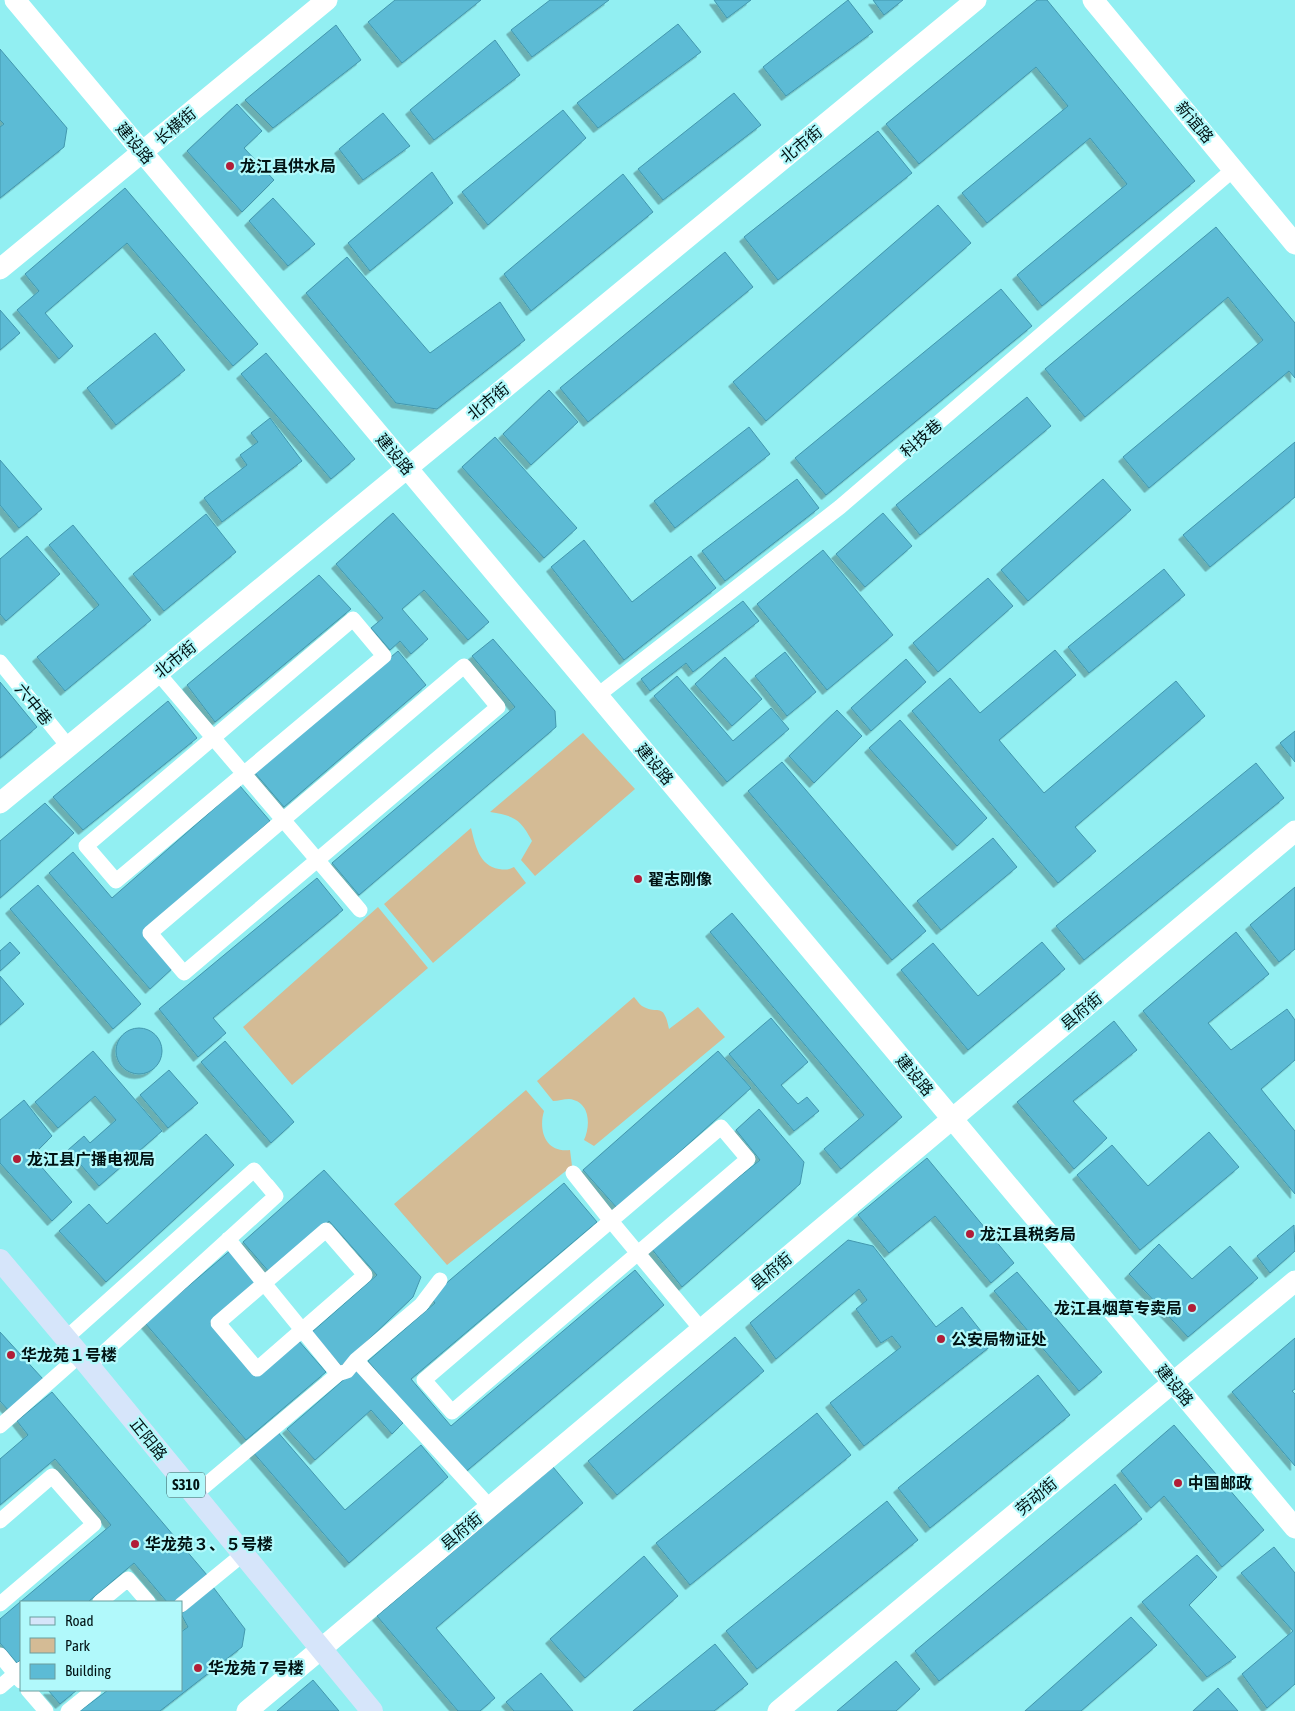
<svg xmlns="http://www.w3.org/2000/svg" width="1295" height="1711" font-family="'Asap Condensed','Noto Sans SC',sans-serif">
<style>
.green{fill:#d4bb95}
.building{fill:#5cbbd5;stroke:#4297ae;filter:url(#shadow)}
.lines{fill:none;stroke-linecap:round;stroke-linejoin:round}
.street{stroke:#fff;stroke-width:15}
.secondary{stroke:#fff;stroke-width:21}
.primary{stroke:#d6e5fa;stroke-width:22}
.poi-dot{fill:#b11e38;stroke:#b1f9fb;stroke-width:2}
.labels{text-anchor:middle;stroke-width:4.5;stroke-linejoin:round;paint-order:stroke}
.shield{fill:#b1f9fb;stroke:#365759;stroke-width:1}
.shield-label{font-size:15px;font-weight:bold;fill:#011213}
.street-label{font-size:16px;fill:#011213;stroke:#b1f9fb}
.poi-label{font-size:16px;font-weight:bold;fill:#011213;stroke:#b1f9fb;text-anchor:start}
</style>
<defs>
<filter id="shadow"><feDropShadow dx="-4.5" dy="4.5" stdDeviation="0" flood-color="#0004"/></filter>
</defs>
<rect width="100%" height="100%" fill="#92eff2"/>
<path class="green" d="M583,733L635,789L535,876L521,860L532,841C520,818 514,816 490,812Z
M471,828C475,844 479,866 499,869C505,870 508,870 514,867L526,883L433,963L384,904Z
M378,907L428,968L292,1085L243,1027Z
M634,997C637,1000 639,1004 642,1006C658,1016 663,1000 669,1029L698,1007L725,1037L594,1146L584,1140C591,1125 590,1101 569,1099C564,1099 558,1101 553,1101L537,1081Z
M526,1090L544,1111C538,1131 546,1153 570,1150L572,1166L447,1265L394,1204Z"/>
<path class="building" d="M395,0H481L402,63L368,22Z
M550,0H609L532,57L511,30Z
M714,0H751L727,18Z
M848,0L873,32L786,96L763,67Z
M873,0H903L884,15Z
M1037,0H1047L1195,181L1042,306L1017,275L1127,184L1090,138L987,223L962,193L1068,106L1036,67L919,164L886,124Z
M678,24L701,52L598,128L577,103Z
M336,25L361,60L273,128L245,100Z
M495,40L520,75L434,140L410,110Z
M0,49L67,128L64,147L0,198V127L4,124L0,120Z
M734,93L761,125L663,200L638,169Z
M237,104L262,131L244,148L274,180L242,212L187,151Z
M563,110L586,138L488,225L462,192Z
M383,113L410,146L363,180L339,149Z
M878,131L912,173L778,280L744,237Z
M432,172L453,203L370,271L348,243Z
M623,174L653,212L531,311L504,274Z
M125,188L258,344L233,366L127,243L45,313L73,346L59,359L17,310L39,291L25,274Z
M273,198L315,244L288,266L249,221Z
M938,205L971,243L766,421L733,382Z
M1216,227L1295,323V378L1289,371L1149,488L1123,457L1263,340L1228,297L1085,417L1045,369Z
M725,252L753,287L588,422L560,388Z
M347,257L430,353L500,302L525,340L437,409L396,403L306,293Z
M1001,289L1032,326L826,495L795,458Z
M0,310L20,333L0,350Z
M155,333L185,370L116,425L87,388Z
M266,353L355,459L331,479L241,374Z
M549,390L578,422L531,465L503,434Z
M1027,397L1051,426L920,535L896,505Z
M270,418L302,461L222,522L204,498L247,465L240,455L258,442L251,433Z
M749,427L770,454L675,528L654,501Z
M495,437L577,528L544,558L462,467Z
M1295,442V497L1210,567L1183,535Z
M0,460L42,509L19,528L0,505Z
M797,479L819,508L725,581L702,551Z
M1103,479L1131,510L1028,601L1001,570Z
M393,513L489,622L468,640L424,590L402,609L428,639L411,654L400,641L390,650L371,628L383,618L336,564Z
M883,513L912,546L865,587L836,554Z
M206,514L236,552L164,611L133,574Z
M73,525L151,620L65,691L37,657L99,605L49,545Z
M27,536L60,574L6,621L0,614V559Z
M584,540L632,602L691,556L716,588L624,660L551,567Z
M823,550L893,635L827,690L757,604Z
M1164,569L1185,595L1089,673L1068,647Z
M319,575L351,609L215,722L187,685Z
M988,578L1013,606L938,672L913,643Z
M743,601L759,621L693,672L686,663L650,691L641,679Z
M493,639L555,711L556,727L359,895L332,863L515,707L472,656Z
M1055,650L1076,675L999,740L1044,793L1176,681L1205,716L1075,827L1096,851L1058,883L912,711L950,678L980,713Z
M398,651L426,685L284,807L255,773Z
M785,652L816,692L787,716L755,676Z
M725,657L762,699L732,726L695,684Z
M906,659L926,682L871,731L851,708Z
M677,676L733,741L771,708L789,729L727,782L654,696Z
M0,682L37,727L0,758Z
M168,701L197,738L83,830L53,797Z
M837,710L862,736L814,783L789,756Z
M900,720L987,818L957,846L869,748Z
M1295,731V762L1280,743Z
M782,762L926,931L892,960L748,791Z
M1256,763L1284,798L1084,960L1056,926Z
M240,786L270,821L144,931L175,966L150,989L49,873L73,852L112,898Z
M45,803L74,833L0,898V841Z
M993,838L1017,867L941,930L917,901Z
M317,878L343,910L213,1018L226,1033L198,1057L159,1009Z
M38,885L141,1004L113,1029L10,909Z
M1295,887V949L1279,962L1250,925Z
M732,913L902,1117L841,1169L824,1149L864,1115L710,932Z
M1236,932L1269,974L1208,1023L1231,1050L1287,1009L1295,1020V1060L1261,1089L1295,1131V1194L1143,1011Z
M10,942L20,953L0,971V951Z
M1042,942L1065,969L968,1050L901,970L933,943L978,996Z
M0,976L24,1004L0,1025Z
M771,1018L808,1062L781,1085L798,1104L807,1097L819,1111L794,1131L729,1054Z
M1114,1021L1137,1050L1073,1101L1107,1138L1074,1169L1017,1102Z
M116 1051a23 23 0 1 1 46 0a23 23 0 1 1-46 0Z
M225,1041L294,1122L271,1143L201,1062Z
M93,1051L162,1131L99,1186L68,1150L84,1136L90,1143L116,1120L95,1096L58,1128L35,1102Z
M718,1051L751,1088L617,1208L583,1170Z
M169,1070L198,1103L168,1128L140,1095Z
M24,1100L52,1136L32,1156L72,1202L52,1221L0,1163V1120Z
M759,1109L804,1162L800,1184L682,1287L651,1248L760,1160L736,1130Z
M1209,1132L1239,1167L1140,1250L1077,1175L1112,1145L1148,1186Z
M206,1134L234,1165L106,1282L59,1231L89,1204L107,1224Z
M927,1158L1014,1263L991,1283L935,1216L889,1253L858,1215Z
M324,1170L421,1277L413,1297L341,1366L312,1332L377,1275L329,1221L270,1273L243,1242Z
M564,1183L597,1222L411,1379L451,1426L635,1270L664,1305L463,1474L368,1361L435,1303L430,1297Z
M1294,1225L1295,1251L1270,1273L1257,1256Z
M848,1240L873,1246L936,1327L962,1307L992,1345L864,1446L830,1403L901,1347L892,1336L881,1343L856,1309L867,1300L859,1289L776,1359L750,1323Z
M1159,1244L1192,1279L1230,1246L1258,1278L1188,1337L1129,1274Z
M232,1249L259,1281L210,1323L256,1376L298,1340L326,1372L246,1440L145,1323Z
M1017,1272L1102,1372L1079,1391L994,1291Z
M0,1332L43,1379L9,1411L0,1401Z
M735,1337L764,1371L617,1495L588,1461Z
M1295,1338V1389L1292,1391L1295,1394V1466L1232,1392Z
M356,1369L403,1423L392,1434L371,1410L315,1460L287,1429Z
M1038,1375L1070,1415L930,1528L898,1488Z
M52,1392L207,1575L175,1602H167L134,1563L88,1602H21V1659L17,1663L0,1643V1619L111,1525L55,1459L0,1505V1459L28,1435L17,1421Z
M817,1413L851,1455L690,1585L656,1543Z
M1174,1425L1264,1530L1222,1567L1164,1496L1151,1508L1121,1471Z
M276,1430L345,1510L421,1445L448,1477L349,1563L252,1451Z
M553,1467L583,1503L436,1628L495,1698L480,1711H458L377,1616Z
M1115,1484L1142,1519L939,1681L915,1651Z
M887,1501L918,1540L757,1669L726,1631Z
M1274,1547L1295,1573V1684L1267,1708L1242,1674L1293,1631L1241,1573Z
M1197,1555L1217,1577L1189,1605L1236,1657L1207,1677L1142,1602Z
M644,1556L678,1596L585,1678L550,1639Z
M213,1587L245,1629L242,1647L160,1711H80L108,1690H181V1632L188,1627L181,1614Z
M1131,1617L1157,1645L1081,1711H1025Z
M715,1644L748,1684L714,1711H633Z
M896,1661L920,1689L896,1711H837Z
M541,1673L573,1711H514L506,1702Z
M313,1680L339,1711H277Z
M1218,1688L1238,1711H1193Z
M48,1690H77L60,1704Z"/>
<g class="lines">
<path class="street" d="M353,619L384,656L116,881L86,846Z
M0,662L68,746
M464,666L498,707L184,973L150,933Z
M158,673L360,910
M598,695L840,507L1234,169
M721,1127L748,1159L452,1412L424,1380Z
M573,1173L611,1221L701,1329
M326,1230L365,1275L257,1369L218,1323Z
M228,1239L338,1374
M65,1339L254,1170L276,1196L267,1185
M356,1360L490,1507
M89,1366L276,1196
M0,1426L80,1355
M194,1495L338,1374L347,1371L356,1360L421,1305L440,1280
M0,1521L52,1476L94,1524L0,1604
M100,1602L128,1579L148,1602
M181,1605L242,1555
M0,1655L21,1681
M0,1687L21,1669
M28,1690L46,1711
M68,1711L94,1690"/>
<path class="secondary" d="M15,0L1295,1528
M1093,0L1295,244
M0,269L327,0
M0,803L976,0
M247,1711L1295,831
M778,1711L1295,1281"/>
<path class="primary" d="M0,1260L89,1366L372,1711"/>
</g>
<g class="poi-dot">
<circle cx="230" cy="166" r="5"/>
<circle cx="638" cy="879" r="5"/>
<circle cx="17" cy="1159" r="5"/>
<circle cx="970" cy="1234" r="5"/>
<circle cx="1192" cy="1308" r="5"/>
<circle cx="941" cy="1339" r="5"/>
<circle cx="11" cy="1355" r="5"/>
<circle cx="1178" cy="1483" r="5"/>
<circle cx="135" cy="1544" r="5"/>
<circle cx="198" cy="1668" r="5"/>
</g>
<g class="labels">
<rect class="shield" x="167" y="1472.5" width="38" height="25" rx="4"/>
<g class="shield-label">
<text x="186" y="1490">S310</text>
</g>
<g class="street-label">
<text transform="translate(1195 122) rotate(50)" y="6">新谊路</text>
<text transform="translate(175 126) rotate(-40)" y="6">长横街</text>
<text transform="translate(135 143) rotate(50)" y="6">建设路</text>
<text transform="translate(801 144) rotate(-39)" y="6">北市街</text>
<text transform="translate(488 401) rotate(-39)" y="6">北市街</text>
<text transform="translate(921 438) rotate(-41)" y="6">科技巷</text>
<text transform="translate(395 454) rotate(50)" y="6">建设路</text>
<text transform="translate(175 659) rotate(-39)" y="6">北市街</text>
<text transform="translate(34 704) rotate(51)" y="6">六中巷</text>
<text transform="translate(655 764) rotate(50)" y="6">建设路</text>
<text transform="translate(1081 1011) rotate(-40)" y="6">县府街</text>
<text transform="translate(915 1075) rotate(50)" y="6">建设路</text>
<text transform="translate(771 1271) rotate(-40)" y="6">县府街</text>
<text transform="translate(1175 1385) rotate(50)" y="6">建设路</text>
<text transform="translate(149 1439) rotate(51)" y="6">正阳路</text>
<text transform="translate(1036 1496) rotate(-40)" y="6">劳动街</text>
<text transform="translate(461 1531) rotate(-40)" y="6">县府街</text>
</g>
<g class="poi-label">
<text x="240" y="172">龙江县供水局</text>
<text x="648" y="885">翟志刚像</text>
<text x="27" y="1165">龙江县广播电视局</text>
<text x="980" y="1240">龙江县税务局</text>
<text x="1182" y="1314" text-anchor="end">龙江县烟草专卖局</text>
<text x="951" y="1345">公安局物证处</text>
<text x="21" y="1361">华龙苑１号楼</text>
<text x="1188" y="1489">中国邮政</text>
<text x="145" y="1550">华龙苑３、５号楼</text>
<text x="208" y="1674">华龙苑７号楼</text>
</g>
</g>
<rect x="20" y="1601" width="162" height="90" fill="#b1f9fb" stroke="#6b9d9e"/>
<rect x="30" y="1617" width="25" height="8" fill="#d6e5fa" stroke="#6b9d9e"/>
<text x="65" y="1626" font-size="15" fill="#011213">Road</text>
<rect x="30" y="1638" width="25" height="15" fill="#d4bb95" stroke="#6b9d9e"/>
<text x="65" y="1651" font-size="15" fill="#011213">Park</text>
<rect x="30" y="1664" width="25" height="15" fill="#5cbbd5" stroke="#6b9d9e"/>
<text x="65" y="1676" font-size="15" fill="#011213">Building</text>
</svg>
